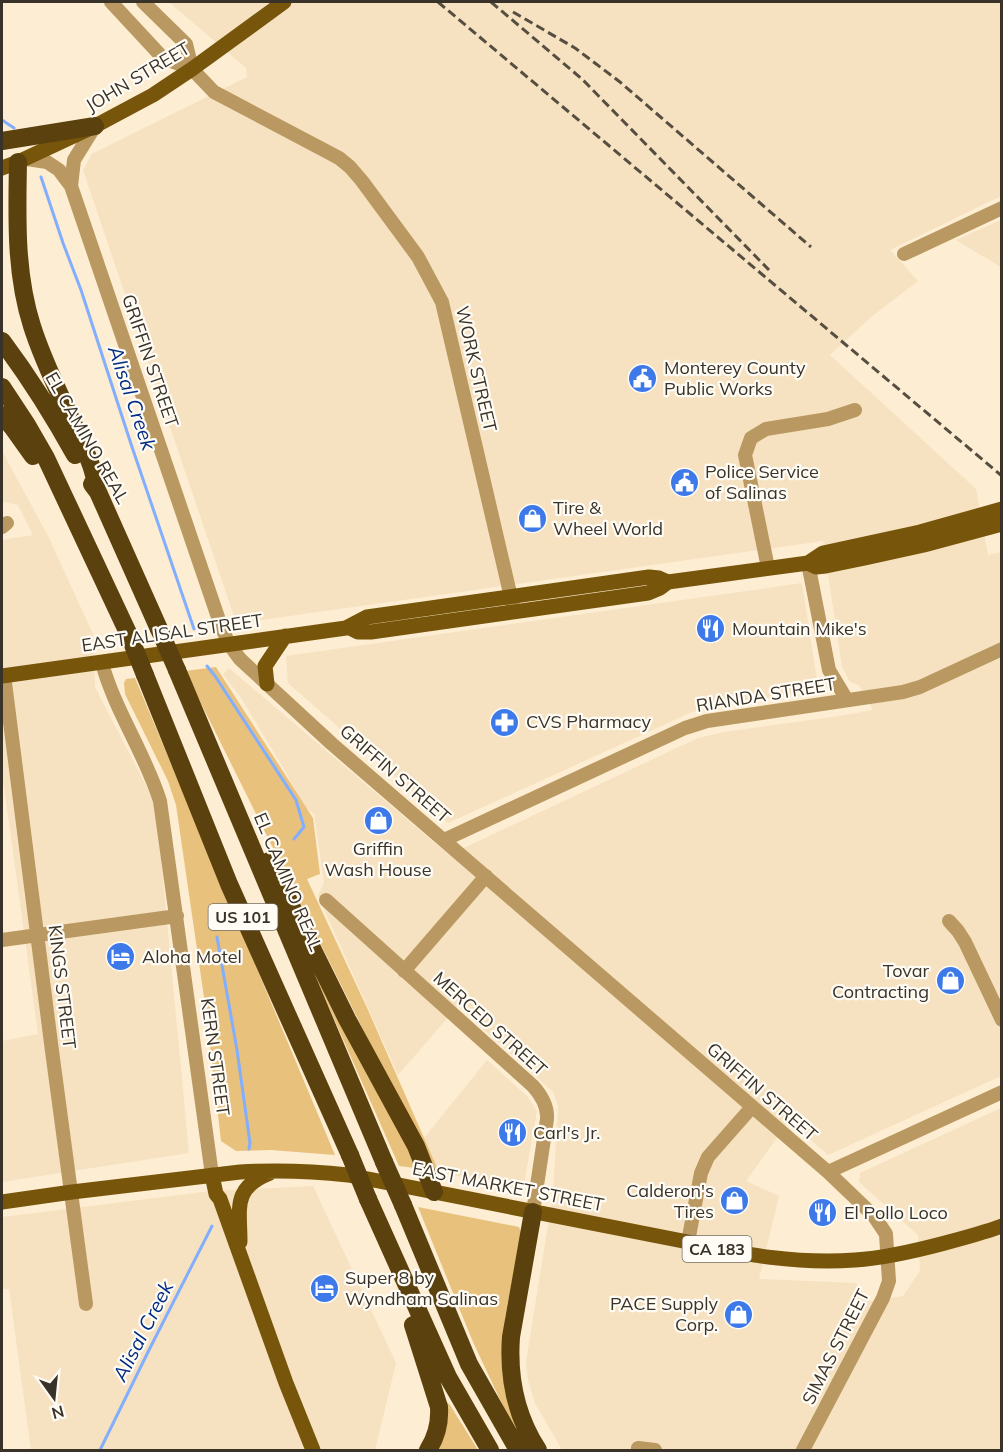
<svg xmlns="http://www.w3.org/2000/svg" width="1003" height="1452" font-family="Mulish,sans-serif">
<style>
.built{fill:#f6e2c1}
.green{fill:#e8c17c}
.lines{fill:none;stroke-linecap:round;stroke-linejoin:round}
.stream{stroke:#82aefd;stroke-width:3}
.minor{stroke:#b99961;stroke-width:14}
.major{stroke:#77560b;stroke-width:15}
.highway{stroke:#5a410d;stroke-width:18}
.rail{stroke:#564e41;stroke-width:3;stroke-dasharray:9 4.5;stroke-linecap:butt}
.highway-bridge{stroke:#5a410d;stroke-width:18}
.labels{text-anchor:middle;stroke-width:4.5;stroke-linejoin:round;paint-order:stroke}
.shield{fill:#fffcf6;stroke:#746f66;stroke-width:1.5}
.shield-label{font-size:16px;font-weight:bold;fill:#393228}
.street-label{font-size:18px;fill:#393228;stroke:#fffcf6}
.poi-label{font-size:18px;fill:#393228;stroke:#fffcf6;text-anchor:start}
.water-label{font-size:20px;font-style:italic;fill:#002c84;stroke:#fffcf6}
</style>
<rect width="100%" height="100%" fill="#fdedd2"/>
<path class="built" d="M169,2H1001V196L890,250L918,281L871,317L830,355L976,489L988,555L1001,552V1076L828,1155L789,1121L746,1181L779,1196L759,1279L856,1283L870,1301L903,1296L920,1271L918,1235L859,1182L860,1173L1001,1108V1450H562L535,1403L528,1380L526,1362L553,1194L558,1106L553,1092L458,1006L398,1075L318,896L324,883L314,814L303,805L284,769L241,698L223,674L229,668L449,855L698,738L724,732L839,716L873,710L859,685L850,682L842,667L823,541L240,623L234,616L83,170L92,154L247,77L246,68Z
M1001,220V267L956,240Z
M2,451L48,536L93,634L95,687L156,805L189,1153L2,1182V1041L38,1034L2,772V540L33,535L18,505L4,502L2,505Z
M802,583L818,687L814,691L719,705L692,712L448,823L288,683L286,656Z
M487,1060L527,1096L537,1111L524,1184L517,1188L439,1172L424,1138Z
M313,1186L396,1363L375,1450H31L9,1289H2V1217L211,1191Z"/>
<path class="green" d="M216,667L313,818L320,874L307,879L368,1010L439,1172L433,1170L185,671Z
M135,678L335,1155L271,1150L236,1151L221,1141L206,1011L176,805L168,781L125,694L124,683L126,679Z
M321,975L414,1159L415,1168L399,1166L316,978Z
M418,1207L519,1227L521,1232L505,1318L504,1345L520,1423L513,1427L473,1342Z
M446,1401L450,1405L478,1450H436Z"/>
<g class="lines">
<path class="stream" d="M2,120L14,128
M41,177L63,243L81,290L131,444L194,629
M207,666L215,676L296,800L304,827L294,839
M217,937L237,1050L250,1143L249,1149
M100,1450L149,1350L212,1226"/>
<path class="minor" d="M111,2L163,58L192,69L214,92L339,158L350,167L362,181L418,257L442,302L513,606
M143,2L186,44L192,69
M27,159L47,162L59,170L71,186L221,626L229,644L240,659L332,744L828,1172L874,1216L886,1234L889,1281L883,1298L803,1450
M71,186L74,160L95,126
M904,254L1002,208
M2,527L7,523
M808,563L829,670L847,700
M768,568L745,455L751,438L766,429L828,419L855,410
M102,663C115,711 145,753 160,801L212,1175
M4,675L52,1051L86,1304
M444,840L685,728L707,721L903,692L920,687L1002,649
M326,900L533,1086C542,1096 548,1106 547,1119L533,1212
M949,921L958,931L965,942L1002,1020
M2,940L177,916
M404,971L486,876
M828,1172L1002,1092
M688,1242L701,1173L708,1157L752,1107
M638,1448L655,1450"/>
<path class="major" d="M2,168L18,162L95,126L153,95L192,69L284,2
M808,563L816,567L826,566L865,558L924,545L1002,524
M348,627L358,632H371L648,593L660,588L668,582L808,563L823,553L920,532L1002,509
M2,676L346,628L367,617L649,577L659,578L668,582
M267,684L265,666L285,636
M212,1175L216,1194L220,1199L286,1383L313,1450
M2,1202L72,1192L240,1172C276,1170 312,1171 348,1175L688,1242C743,1255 798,1264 855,1260C886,1258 915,1251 945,1243C964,1238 983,1233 1002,1226
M240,1242C240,1208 232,1188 270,1173"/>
<path class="highway" d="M2,141L95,126
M18,162C17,217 15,273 32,326C47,374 73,418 91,465C94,474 96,483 98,492
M2,341C29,377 53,415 75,455
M2,387L27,425L46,458L129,635
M2,415L13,428L33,456
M92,484L98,492L159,629
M177,670L384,1162
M145,675L229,884L350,1155
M269,861L347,1019L416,1146L434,1192
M368,1199L448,1377L490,1450
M403,1205L469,1364L518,1450
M533,1212L511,1337C508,1378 516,1416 538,1450
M413,1325L439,1407C440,1423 437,1436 428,1450"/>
<path class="rail" d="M438,2L1002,476
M491,2L582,79L769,270
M513,12L575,48L620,82L811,247"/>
<path class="highway-bridge" d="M159,629L177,670
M129,635L145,675
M350,1155L368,1199
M384,1162L403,1205"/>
</g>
<defs>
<symbol id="civic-disc" viewBox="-11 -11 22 22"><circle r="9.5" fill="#3d79e9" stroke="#fffcf6"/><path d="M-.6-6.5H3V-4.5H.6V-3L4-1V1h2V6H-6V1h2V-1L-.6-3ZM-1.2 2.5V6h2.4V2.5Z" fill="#fff"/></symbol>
<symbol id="shop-disc" viewBox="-11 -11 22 22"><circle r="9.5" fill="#3d79e9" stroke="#fffcf6"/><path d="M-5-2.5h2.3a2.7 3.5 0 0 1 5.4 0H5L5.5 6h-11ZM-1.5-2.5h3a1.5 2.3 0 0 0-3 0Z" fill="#fff"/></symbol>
<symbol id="restaurant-disc" viewBox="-11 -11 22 22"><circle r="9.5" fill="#3d79e9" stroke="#fffcf6"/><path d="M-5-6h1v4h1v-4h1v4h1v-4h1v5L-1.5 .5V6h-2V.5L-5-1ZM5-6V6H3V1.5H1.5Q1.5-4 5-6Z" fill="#fff"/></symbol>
<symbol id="pharmacy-disc" viewBox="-11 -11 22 22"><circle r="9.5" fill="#3d79e9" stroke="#fffcf6"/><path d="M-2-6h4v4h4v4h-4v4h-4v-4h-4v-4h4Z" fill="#fff"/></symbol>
<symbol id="hotel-disc" viewBox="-11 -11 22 22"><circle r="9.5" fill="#3d79e9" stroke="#fffcf6"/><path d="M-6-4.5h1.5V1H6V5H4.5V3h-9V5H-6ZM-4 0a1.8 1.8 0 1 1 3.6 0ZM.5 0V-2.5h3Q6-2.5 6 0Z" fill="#fff"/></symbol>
</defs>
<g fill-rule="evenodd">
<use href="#civic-disc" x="626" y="362" width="33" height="33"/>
<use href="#civic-disc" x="668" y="466" width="33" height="33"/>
<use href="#shop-disc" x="516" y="502" width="33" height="33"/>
<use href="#restaurant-disc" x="694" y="612" width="33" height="33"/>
<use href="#pharmacy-disc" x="488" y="706" width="33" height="33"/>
<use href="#shop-disc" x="362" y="804" width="33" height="33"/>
<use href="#hotel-disc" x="104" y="940" width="33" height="33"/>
<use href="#shop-disc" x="934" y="964" width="33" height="33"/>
<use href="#restaurant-disc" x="496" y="1116" width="33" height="33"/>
<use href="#shop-disc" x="718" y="1184" width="33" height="33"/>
<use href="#restaurant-disc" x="806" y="1196" width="33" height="33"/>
<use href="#hotel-disc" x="308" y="1272" width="33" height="33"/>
<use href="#shop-disc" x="722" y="1298" width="33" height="33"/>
</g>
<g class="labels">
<g class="shield">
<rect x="208.5" y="904" width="69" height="26" rx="4.5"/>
<rect x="682.5" y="1236" width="69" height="26" rx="4.5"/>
</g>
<g class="shield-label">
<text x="243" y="923">US 101</text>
<text x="717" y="1255">CA 183</text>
</g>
<g class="street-label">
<text transform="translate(138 77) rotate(-31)" y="6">JOHN STREET</text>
<text transform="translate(150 361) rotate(71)" y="6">GRIFFIN STREET</text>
<text transform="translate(476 369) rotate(77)" y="6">WORK STREET</text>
<text transform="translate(87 438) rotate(60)" y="6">EL CAMINO REAL</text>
<text transform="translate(172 633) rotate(-8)" y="6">EAST ALISAL STREET</text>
<text transform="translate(766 695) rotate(-9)" y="6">RIANDA STREET</text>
<text transform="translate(395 774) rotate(41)" y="6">GRIFFIN STREET</text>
<text transform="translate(288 882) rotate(67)" y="6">EL CAMINO REAL</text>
<text transform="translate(62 987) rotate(83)" y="6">KINGS STREET</text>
<text transform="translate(490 1024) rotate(42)" y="6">MERCED STREET</text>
<text transform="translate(215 1057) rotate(82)" y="6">KERN STREET</text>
<text transform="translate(762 1092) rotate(41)" y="6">GRIFFIN STREET</text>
<text transform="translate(508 1187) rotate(11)" y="6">EAST MARKET STREET</text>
<text transform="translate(836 1347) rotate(-63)" y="6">SIMAS STREET</text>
</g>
<g class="poi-label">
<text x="664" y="374">Monterey County<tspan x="664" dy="21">Public Works</tspan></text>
<text x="705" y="478">Police Service<tspan x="705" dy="21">of Salinas</tspan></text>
<text x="553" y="514">Tire &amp;<tspan x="553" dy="21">Wheel World</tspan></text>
<text x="732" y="635">Mountain Mike's</text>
<text x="526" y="728">CVS Pharmacy</text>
<text x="378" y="855" text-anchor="middle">Griffin<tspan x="378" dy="21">Wash House</tspan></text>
<text x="142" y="963">Aloha Motel</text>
<text x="929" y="977" text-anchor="end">Tovar<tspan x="929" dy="21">Contracting</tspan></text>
<text x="533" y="1139">Carl's Jr.</text>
<text x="714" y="1197" text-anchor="end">Calderon's<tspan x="714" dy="21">Tires</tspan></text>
<text x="844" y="1219">El Pollo Loco</text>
<text x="345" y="1284">Super 8 by<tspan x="345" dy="21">Wyndham Salinas</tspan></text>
<text x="718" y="1310" text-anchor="end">PACE Supply<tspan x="718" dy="21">Corp.</tspan></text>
</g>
<g class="water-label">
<text transform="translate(132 398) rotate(71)" y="7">Alisal Creek</text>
<text transform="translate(143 1331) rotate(-63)" y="7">Alisal Creek</text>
</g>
</g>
<rect width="1003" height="1452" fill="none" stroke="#393228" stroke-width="6"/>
<g transform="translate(54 1398) rotate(165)" stroke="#fffcf6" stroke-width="4.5" paint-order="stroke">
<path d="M0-4.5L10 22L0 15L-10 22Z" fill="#393228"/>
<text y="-9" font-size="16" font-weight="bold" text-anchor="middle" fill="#393228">N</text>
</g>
</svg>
